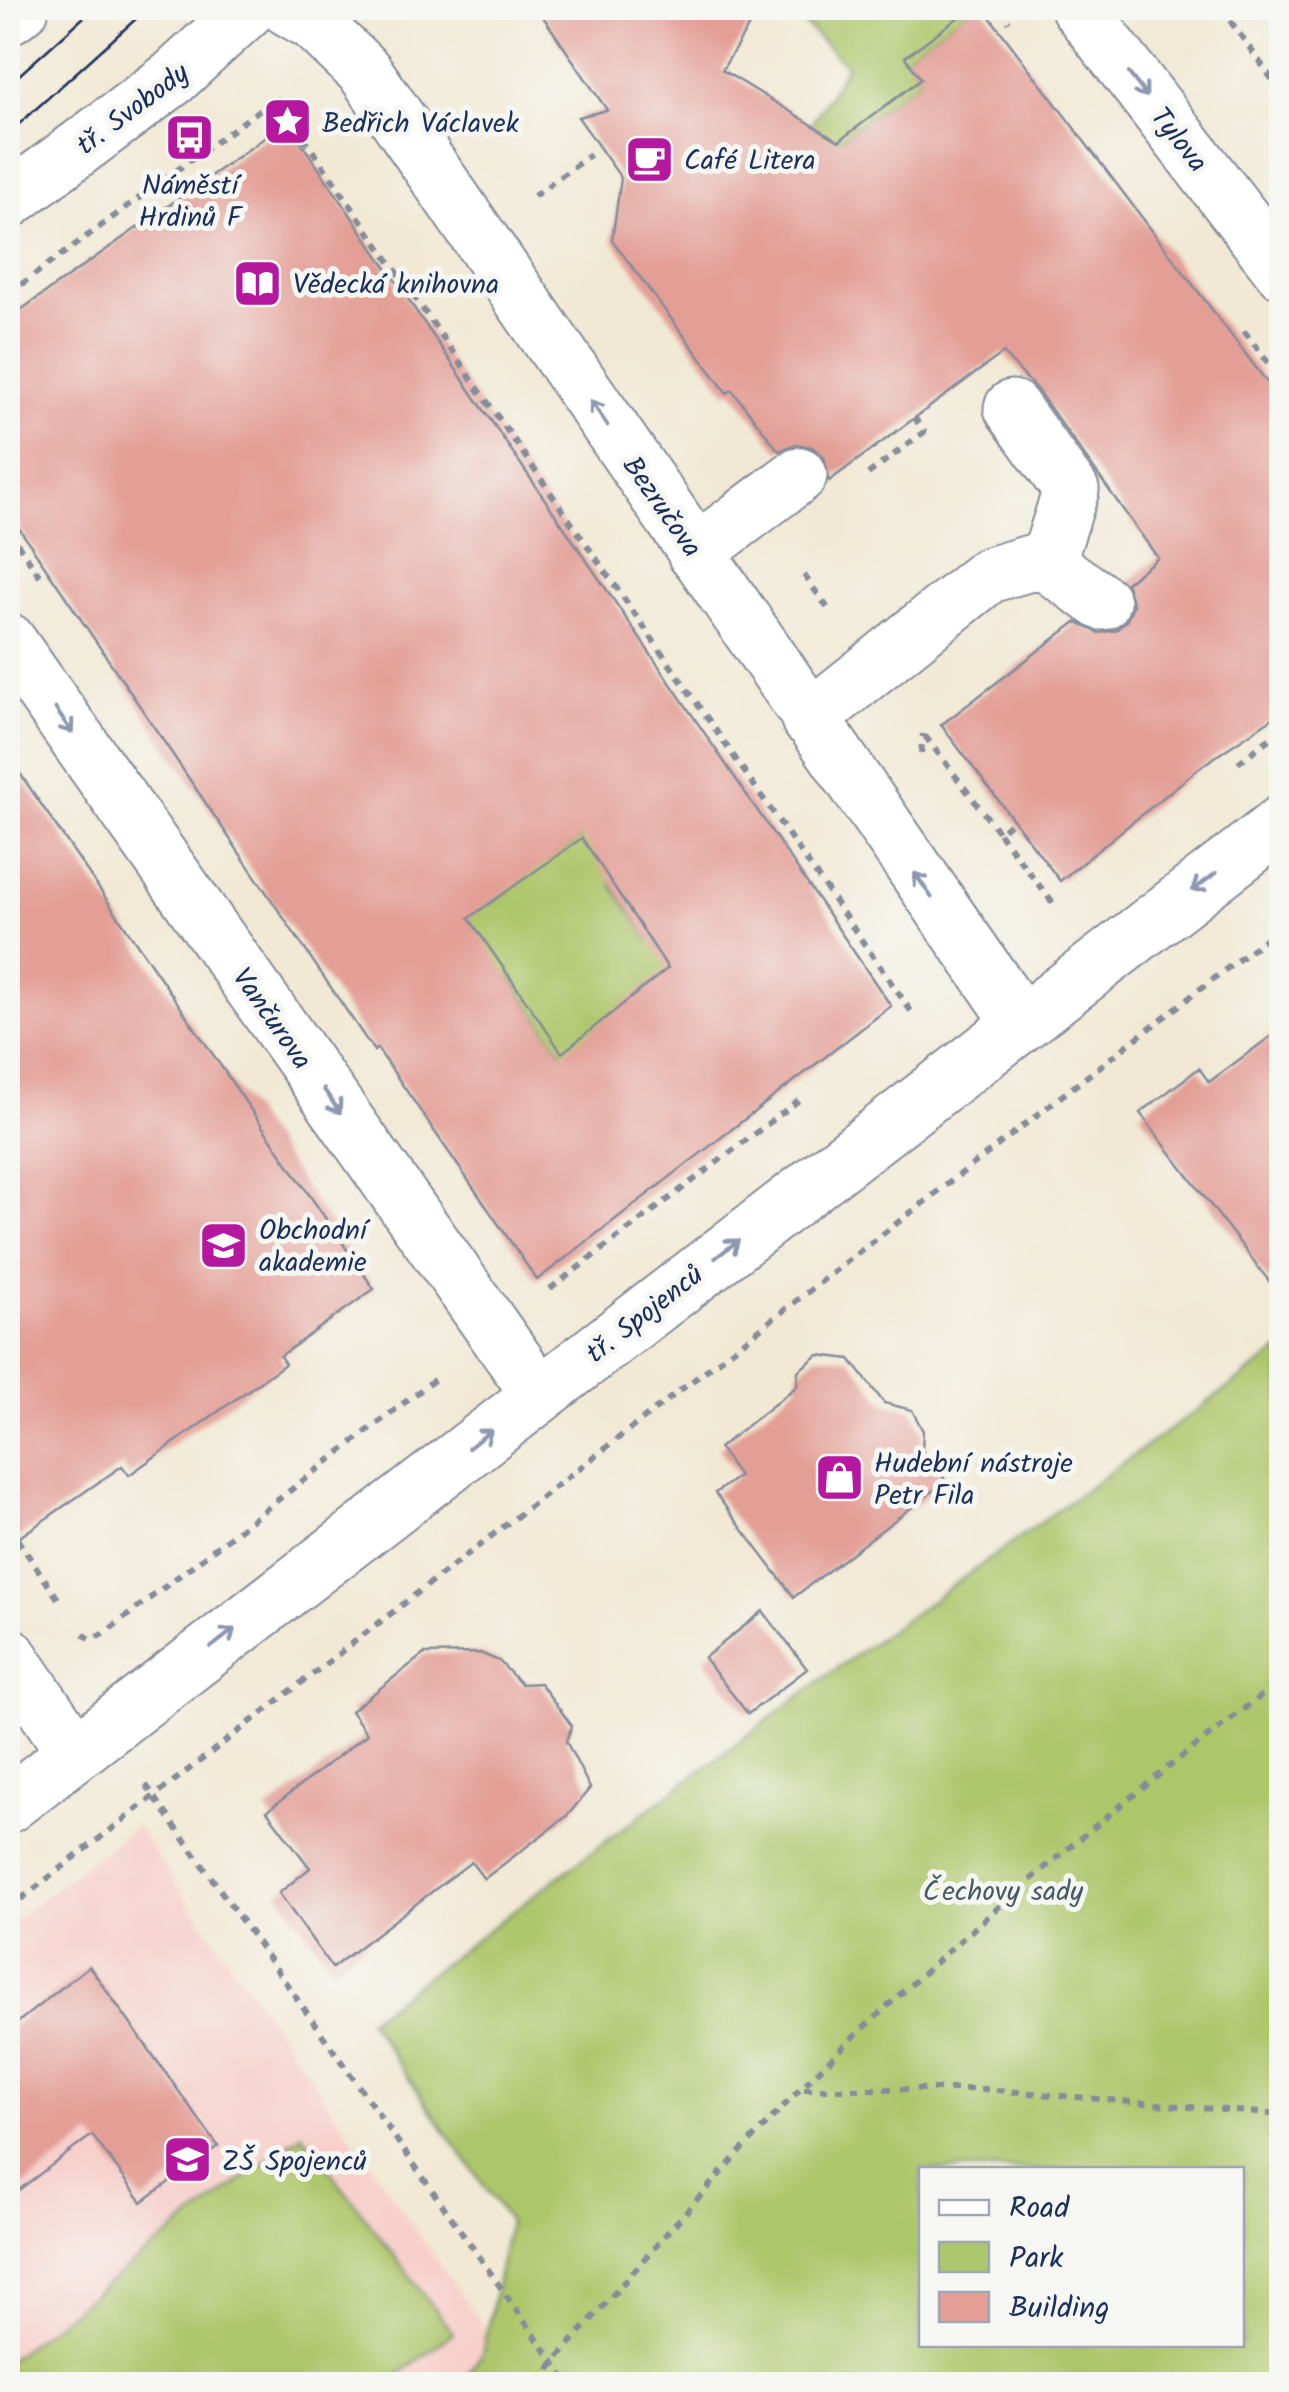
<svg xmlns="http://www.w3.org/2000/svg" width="1289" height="2392" font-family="Kalam,sans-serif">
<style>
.built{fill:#f7d0cb}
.green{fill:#aec66b;stroke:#647a64;stroke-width:2.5;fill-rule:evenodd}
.building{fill:#e39e95;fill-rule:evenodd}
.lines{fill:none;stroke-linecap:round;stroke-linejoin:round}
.minor-casing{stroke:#868c99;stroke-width:59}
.path{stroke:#868c99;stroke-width:6;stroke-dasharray:8 8;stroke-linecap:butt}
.minor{stroke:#fff;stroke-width:55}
.tram{stroke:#1b2f5e;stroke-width:2.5}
.oneway{stroke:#8d97ae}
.labels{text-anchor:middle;stroke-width:10;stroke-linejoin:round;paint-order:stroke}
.street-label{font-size:28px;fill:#1b2f5e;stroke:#f6f6f2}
.poi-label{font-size:28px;fill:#1b2f5e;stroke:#f6f6f2;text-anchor:start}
.park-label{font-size:28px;fill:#475c62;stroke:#f6f6f2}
</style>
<rect width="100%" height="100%" fill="#f6f6f2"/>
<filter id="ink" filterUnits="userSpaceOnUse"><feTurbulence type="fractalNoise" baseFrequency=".01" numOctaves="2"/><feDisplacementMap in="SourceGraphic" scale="20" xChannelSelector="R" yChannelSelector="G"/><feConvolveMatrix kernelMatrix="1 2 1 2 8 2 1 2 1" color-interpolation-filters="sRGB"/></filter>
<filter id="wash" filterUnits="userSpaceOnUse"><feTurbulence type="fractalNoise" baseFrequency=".0048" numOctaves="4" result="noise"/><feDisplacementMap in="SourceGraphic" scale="40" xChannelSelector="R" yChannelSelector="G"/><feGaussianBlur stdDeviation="2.25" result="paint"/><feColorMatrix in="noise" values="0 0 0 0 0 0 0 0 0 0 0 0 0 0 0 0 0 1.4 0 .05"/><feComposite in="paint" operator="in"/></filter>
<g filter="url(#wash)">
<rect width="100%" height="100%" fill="#f1e9d4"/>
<path class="built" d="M136,1826L475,2315L485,2333L482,2354L461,2384H8V1925Z"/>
<path class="green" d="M788,8H971L906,56L921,79L812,161L795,151L847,66Z
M135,380L548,861L598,827L612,885L650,941L692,943L589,1092L510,977L498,985Z
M1281,1350V2384H461L482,2354L509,2222L368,2020L836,1669ZM922,2170H1242V2344H922Z
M302,2134L453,2333L386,2384H8V2360Z"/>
<g id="blocks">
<path class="building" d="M537,8H760L722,70L839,141L921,79L905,57L971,8H983L1282,402V712L1203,765L1060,881L941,725L1076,622L1099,633L1116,630L1127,620L1133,605L1126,583L1158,558L1037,390L1003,353L829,481L824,457L812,447L796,444L779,451L732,390L727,393L612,240L621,178L578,117L607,110Z
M287,122L891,1006L537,1280L377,1048L374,1051L8,512V319ZM582,838L668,968L562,1053L469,918Z
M8,756L374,1289L280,1356L285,1364L129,1475L122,1466L8,1545Z
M1282,1028V1298L1140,1113L1199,1068L1209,1082Z
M818,1355L850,1359L884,1403L912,1410L923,1431L922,1450L946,1481L794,1597L715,1493L739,1476L719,1448L797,1386L798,1371Z
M763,1611L807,1669L748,1714L704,1658Z
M480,1653L499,1661L521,1684L540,1683L572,1726L566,1741L590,1788L568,1815L484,1879L471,1862L332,1968L279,1893L310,1868L267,1811L367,1734L351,1711L424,1654Z
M89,1966L218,2146L142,2202L92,2135L8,2198V2030Z"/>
</g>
</g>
<g filter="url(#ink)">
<use href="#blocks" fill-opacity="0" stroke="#868c99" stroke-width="2.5"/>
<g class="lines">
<defs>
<path id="minor" d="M288,8L314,23L365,72L1020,1021
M1079,8L1282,270
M8,17L21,8
M8,201L173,78L249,8
M1012,408L1071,490L1047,564
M695,553L799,475
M8,641L539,1394
M809,719L989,575L1030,563L1047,564L1102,602
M8,1654L75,1753
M8,1805L1282,823"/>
</defs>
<use href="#minor" class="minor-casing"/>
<path class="path" d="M998,8L1009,22
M1221,8L1282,93
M276,98L913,1014
M534,196L590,155
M8,294L277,97
M1244,331L1282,381
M868,474L924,432L914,417
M8,530L42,579
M804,575L832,614
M925,736L999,833L1014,820
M921,753L923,734
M1238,763L1282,729
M999,833L1055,906
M550,1289L803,1097
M8,1526L61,1603
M83,1634L91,1639L102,1635L439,1376
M146,1785L569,2384
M8,1909L1282,926
M804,2089H983L1282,2115
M542,2384L554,2362C646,2258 735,2151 835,2055C976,1921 1126,1797 1282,1680"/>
<use href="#minor" class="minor"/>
<path class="tram" d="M8,85L94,8
M8,134L148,8"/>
</g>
<defs><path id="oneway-shaft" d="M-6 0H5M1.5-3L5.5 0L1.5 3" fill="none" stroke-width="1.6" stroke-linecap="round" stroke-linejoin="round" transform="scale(2.5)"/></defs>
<g class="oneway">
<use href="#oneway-shaft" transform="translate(1138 85) rotate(52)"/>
<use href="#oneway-shaft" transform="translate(599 413) rotate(-124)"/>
<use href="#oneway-shaft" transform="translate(64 721) rotate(55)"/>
<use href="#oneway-shaft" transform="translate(1204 882) rotate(143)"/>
<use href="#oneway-shaft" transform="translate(923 885) rotate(-125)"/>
<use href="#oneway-shaft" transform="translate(332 1101) rotate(55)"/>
<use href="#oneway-shaft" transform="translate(727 1249) rotate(-38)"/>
<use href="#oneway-shaft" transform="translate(480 1439) rotate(-38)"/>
<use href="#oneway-shaft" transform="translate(223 1638) rotate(-38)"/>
</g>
</g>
<defs>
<symbol id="sight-square" viewBox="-11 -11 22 22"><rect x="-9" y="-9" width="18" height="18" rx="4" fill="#b5179e" stroke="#f6f6f2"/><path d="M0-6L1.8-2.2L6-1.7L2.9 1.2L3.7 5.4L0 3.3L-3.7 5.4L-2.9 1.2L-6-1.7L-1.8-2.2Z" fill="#fff"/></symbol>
<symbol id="bus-square" viewBox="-11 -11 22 22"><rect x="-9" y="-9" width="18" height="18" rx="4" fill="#b5179e" stroke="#f6f6f2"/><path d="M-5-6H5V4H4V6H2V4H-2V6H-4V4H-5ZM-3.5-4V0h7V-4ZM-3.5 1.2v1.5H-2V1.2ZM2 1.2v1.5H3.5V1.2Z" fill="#fff"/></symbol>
<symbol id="cafe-square" viewBox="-11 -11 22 22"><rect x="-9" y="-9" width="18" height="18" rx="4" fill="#b5179e" stroke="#f6f6f2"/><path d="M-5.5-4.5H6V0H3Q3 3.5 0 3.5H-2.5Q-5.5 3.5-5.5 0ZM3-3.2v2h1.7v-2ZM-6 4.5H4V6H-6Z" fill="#fff"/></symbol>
<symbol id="library-square" viewBox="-11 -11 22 22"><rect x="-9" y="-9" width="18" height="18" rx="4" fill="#b5179e" stroke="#f6f6f2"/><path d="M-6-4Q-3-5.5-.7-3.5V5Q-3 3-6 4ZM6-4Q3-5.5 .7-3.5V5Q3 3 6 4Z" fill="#fff"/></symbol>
<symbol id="university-square" viewBox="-11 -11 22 22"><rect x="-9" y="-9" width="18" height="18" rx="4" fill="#b5179e" stroke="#f6f6f2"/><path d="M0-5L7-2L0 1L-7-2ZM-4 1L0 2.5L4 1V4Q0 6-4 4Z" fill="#fff"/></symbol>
<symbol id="shop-square" viewBox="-11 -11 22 22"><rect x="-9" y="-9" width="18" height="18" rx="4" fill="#b5179e" stroke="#f6f6f2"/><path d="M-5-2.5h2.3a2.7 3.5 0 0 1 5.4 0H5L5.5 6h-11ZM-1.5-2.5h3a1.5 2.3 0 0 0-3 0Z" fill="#fff"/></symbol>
<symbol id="school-square" viewBox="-11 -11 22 22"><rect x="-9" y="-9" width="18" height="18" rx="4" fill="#b5179e" stroke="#f6f6f2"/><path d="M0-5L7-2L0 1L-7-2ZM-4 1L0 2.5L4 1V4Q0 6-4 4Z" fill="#fff"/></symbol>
</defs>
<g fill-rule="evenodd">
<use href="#sight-square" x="260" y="94" width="55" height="55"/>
<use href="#bus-square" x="162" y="110" width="55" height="55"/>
<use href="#cafe-square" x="622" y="132" width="55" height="55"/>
<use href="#library-square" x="230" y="256" width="55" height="55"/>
<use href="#university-square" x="196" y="1218" width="55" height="55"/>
<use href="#shop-square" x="812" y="1450" width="55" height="55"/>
<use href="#school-square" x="160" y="2132" width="55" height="55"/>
</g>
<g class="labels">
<g class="street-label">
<text transform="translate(132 108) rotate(-37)" y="10">tř. Svobody</text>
<text transform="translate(1180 139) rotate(52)" y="10">Tylova</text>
<text transform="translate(663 506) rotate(55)" y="10">Bezručova</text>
<text transform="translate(273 1018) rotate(55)" y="10">Vančurova</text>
<text transform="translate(644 1313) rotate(-38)" y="10">tř. Spojenců</text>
</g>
<g class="poi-label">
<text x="322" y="132">Bedřich Václavek</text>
<text x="684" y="169">Café Litera</text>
<text x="190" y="194" text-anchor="middle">Náměstí<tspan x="190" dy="32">Hrdinů F</tspan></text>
<text x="293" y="293">Vědecká knihovna</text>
<text x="259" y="1239">Obchodní<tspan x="259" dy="32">akademie</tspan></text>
<text x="874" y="1472">Hudební nástroje<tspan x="874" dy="32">Petr Fila</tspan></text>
<text x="222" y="2170">ZŠ Spojenců</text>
</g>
<g class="park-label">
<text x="1003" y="1900">Čechovy sady</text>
</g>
</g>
<rect width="1289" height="2392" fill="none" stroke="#f6f6f2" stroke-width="40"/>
<rect x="919" y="2167" width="325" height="180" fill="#f6f6f2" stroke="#9ea6b7" stroke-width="2.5"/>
<rect x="939" y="2200" width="50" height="15" fill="#ffffff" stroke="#9ea6b7" stroke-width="2.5"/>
<text x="1009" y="2217" font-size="30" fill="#1b2f5e">Road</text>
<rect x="939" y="2242" width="50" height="30" fill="#aec66b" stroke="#9ea6b7" stroke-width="2.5"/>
<text x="1009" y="2267" font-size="30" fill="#1b2f5e">Park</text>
<rect x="939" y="2292" width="50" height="30" fill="#e39e95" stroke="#9ea6b7" stroke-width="2.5"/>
<text x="1009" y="2317" font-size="30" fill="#1b2f5e">Building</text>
</svg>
